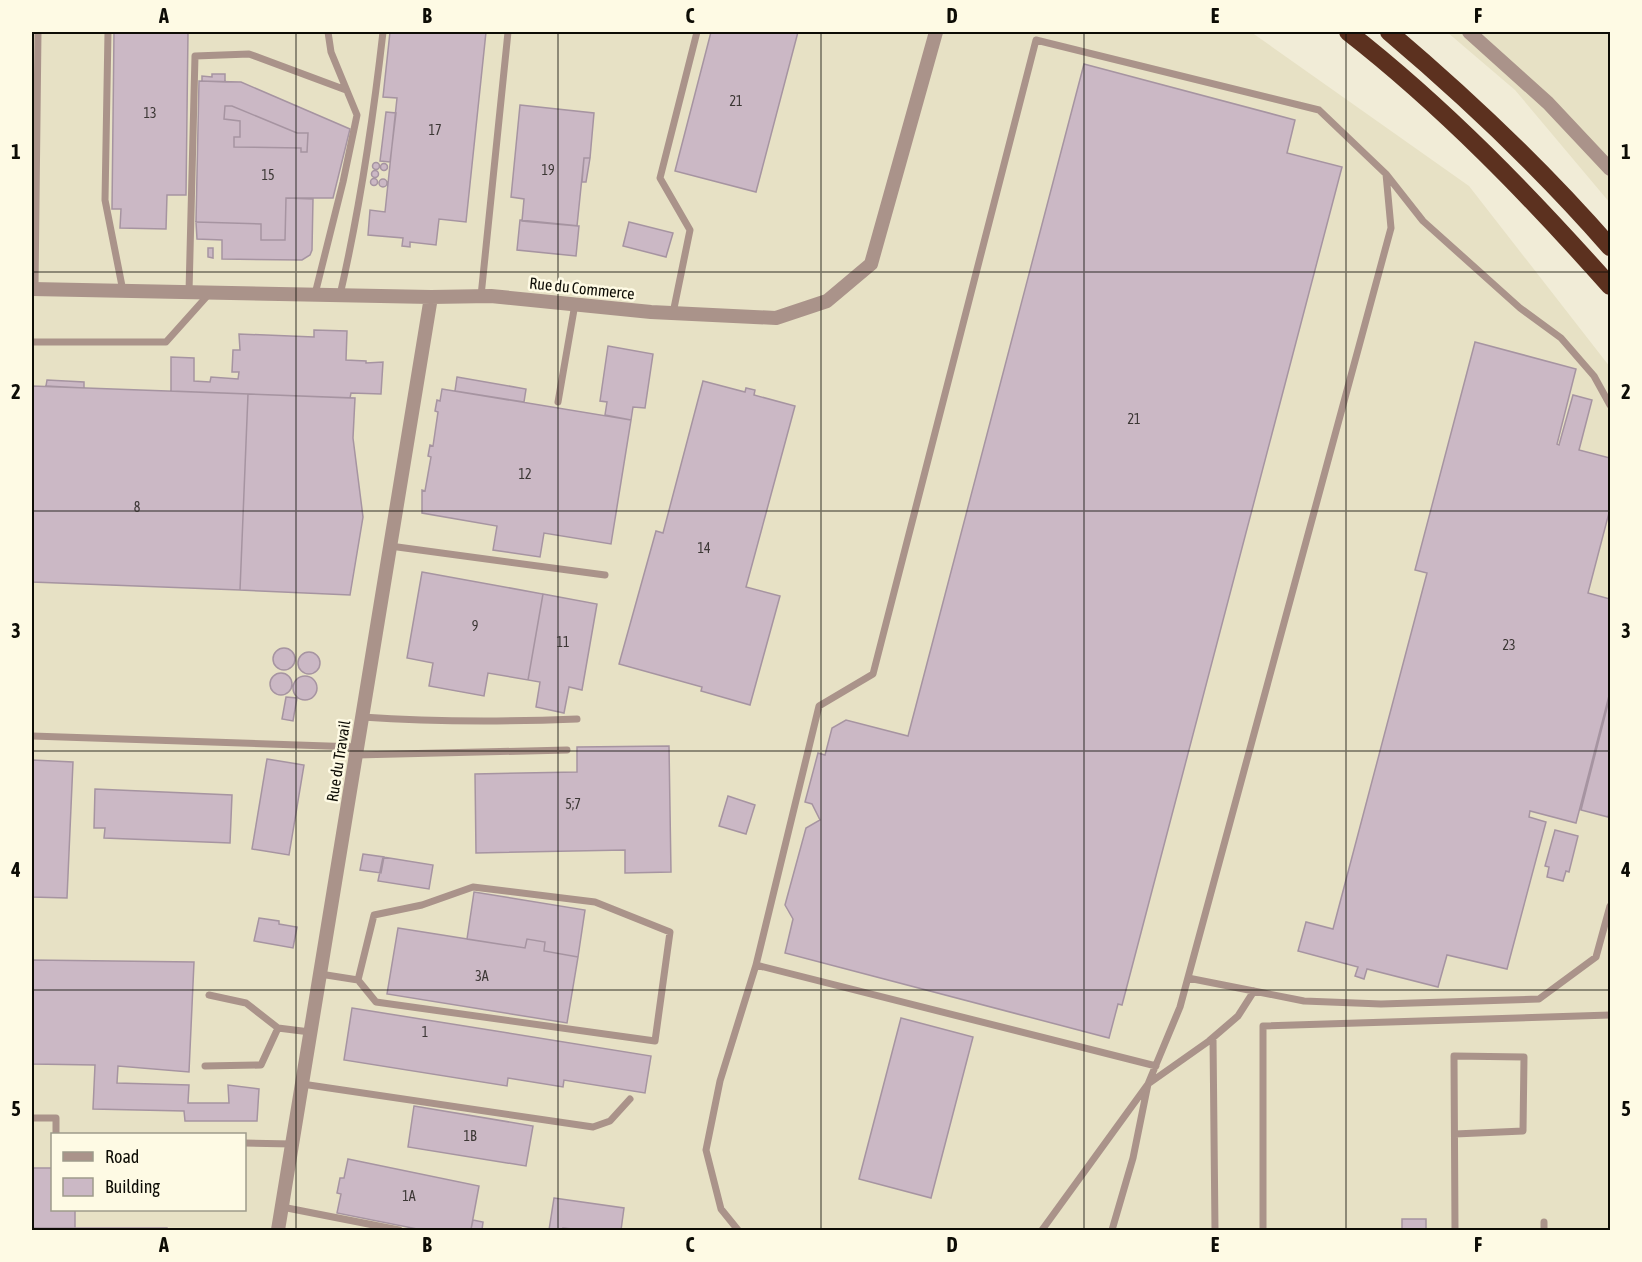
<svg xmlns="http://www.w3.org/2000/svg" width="1642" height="1262" font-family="'Asap Condensed',sans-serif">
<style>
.built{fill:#e7e1c5;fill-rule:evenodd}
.building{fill:#cbb8c5;stroke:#a694a1;stroke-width:1.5;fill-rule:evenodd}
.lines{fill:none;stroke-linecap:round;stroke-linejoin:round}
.lane{stroke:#aa938a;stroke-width:7}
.street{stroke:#aa938a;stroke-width:14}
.highway{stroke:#5c311f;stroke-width:18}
.grid{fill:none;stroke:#0d0c05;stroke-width:1.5;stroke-opacity:0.55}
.labels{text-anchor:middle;stroke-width:5;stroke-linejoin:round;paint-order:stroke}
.number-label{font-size:14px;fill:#3c3735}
.street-label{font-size:16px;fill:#0d0c05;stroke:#fefae4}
.neatline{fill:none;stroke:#0d0c05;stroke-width:2}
.grid-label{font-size:20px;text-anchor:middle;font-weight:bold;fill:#0d0c05}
</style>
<rect width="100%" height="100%" fill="#f1ecd7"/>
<path class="built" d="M32,32H1251L1469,186L1610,367V1230H32ZM52,1134H244V1210H52Z
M1447,32H1610V203L1515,90Z"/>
<path class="building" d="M114,32H188L186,195H167L166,229L120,228L121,209H112Z
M390,32H486L466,222L439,219L436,245L410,242V247L402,246L403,238L368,235L370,210L385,212L397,98L383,97Z
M711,32H798L756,192L675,171Z
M1084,64L1295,120L1287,153L1342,167L1122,1005L1118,1004L1109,1038L785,953L793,919L785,905L806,828L820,820L812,804L805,802L818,753L825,755L832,728L846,720L908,736Z
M212,74H225V82L202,81V76L212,77Z
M199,81L241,82L350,129L333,198H286L285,240H261V224L196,222ZM225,106H232L297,133H308L307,152H301V148L234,147V137H240V121L224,119Z
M520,105L594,113L590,158H584L577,226L522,221L524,199L511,197Z
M225,106H232L297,133H308L307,152H301V148L234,147V137H240V121L224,119Z
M386,112L396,113L390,162L380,161Z
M584,158H590L586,182H582Z
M372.5 166a3.5 3.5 0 1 1 7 0a3.5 3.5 0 1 1-7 0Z
M380.5 167a3.5 3.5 0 1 1 7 0a3.5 3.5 0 1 1-7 0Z
M371.5 174a3.5 3.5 0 1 1 7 0a3.5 3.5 0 1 1-7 0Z
M370.5 182a3.5 3.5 0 1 1 7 0a3.5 3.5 0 1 1-7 0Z
M379 183a4 4 0 1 1 8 0a4 4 0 1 1-8 0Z
M286,198L313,199L312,250L310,255L302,260L222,259V240L197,239L196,222L261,224V240H285Z
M520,220L579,226L576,256L517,250Z
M629,222L673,233L666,257L623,246Z
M208,248H213V258L208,257Z
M314,330L347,331L346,360L366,361V363L383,362L381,394L351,393L350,398L171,391V357L194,358V381L210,382L211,377L238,379L239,372H232L233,350H240L239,334L314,337Z
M1475,342L1576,369L1557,444L1559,445L1573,395L1592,400L1579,450L1610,458V509L1588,593L1610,599V692L1576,823L1530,811L1529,817L1546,822L1507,969L1447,955L1438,987L1367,969L1364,979L1355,976L1358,967L1298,951L1306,922L1333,929L1427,573L1415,570Z
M608,346L653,354L645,408L633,407L631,420L605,415L607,402L600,401Z
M457,377L526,389L524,402L455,391Z
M47,380L84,382V388L46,386Z
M703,381L745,392L746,388L755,390L754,395L795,406L746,587L780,596L750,705L701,691L702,687L619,664L656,531L663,533Z
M32,386L248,394L240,590L32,582Z
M442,389L631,420L611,544L544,533L540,557L493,550L497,526L422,513V490L425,491L431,457L428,456L430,445L433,446L438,412L435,411L437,400L440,401Z
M248,394L355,398L353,438L363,517L350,595L240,590Z
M422,572L543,594L528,680L488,673L484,696L429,686L433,663L407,658Z
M543,594L597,604L582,690L569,687L564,713L536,707L540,682L528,680Z
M273 659a11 11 0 1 1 22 0a11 11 0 1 1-22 0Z
M298 663a11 11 0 1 1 22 0a11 11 0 1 1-22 0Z
M270 684a11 11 0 1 1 22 0a11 11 0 1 1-22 0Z
M293 688a12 12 0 1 1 24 0a12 12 0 1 1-24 0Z
M1610,696V809L1608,817L1581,810Z
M286,697L297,698L293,721L282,719Z
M669,746L671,872L625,873V850L476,853L475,774L577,772V747Z
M267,759L304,765L289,855L252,849Z
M32,760L73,762L67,898L32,897Z
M95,789L232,795L230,843L104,838L105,828H94Z
M728,796L755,805L746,834L719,826Z
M1555,830L1578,836L1569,872L1566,871L1563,881L1547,877L1549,867L1545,866Z
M363,854L384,857L381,873L360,870Z
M383,857L433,865L429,889L378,881Z
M474,892L585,910L578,957L544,951L545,942L527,939L525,948L467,939Z
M259,918L279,921V924L297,927L293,948L254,941Z
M398,928L525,948L527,939L545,942L544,951L578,957L567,1023L387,994Z
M32,960L194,962L189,1072L118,1066L117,1083L189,1085L188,1103H229L228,1085L259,1089L257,1121H185L184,1111L93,1109L95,1065L32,1064Z
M352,1008L651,1056L645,1093L564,1080L563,1087L508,1078L507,1086L344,1060Z
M901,1018L973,1037L931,1198L859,1179Z
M414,1106L533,1126L526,1166L408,1147Z
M348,1159L479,1186L471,1229L481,1230H422L337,1213L341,1194L337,1193L340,1178H344Z
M32,1168H52V1210H75V1228H32Z
M554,1198L624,1208L621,1230H583L563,1228V1230H549Z
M1402,1219H1426V1230H1402Z
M473,1220L483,1222L482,1230L471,1229Z
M32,1228H75V1230H32Z
M75,1228H120V1230H75Z
M120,1228H167L169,1230H120Z"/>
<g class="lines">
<path class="lane" d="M108,32L105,200L123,291
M1386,174L1423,221L1520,308L1561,338L1594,376L1610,405
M35,289L38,32
M189,292L195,56L249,54L346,90
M315,294L343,182L357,115L331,52L328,32
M340,295C360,208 373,120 383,32
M481,296L508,32
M673,313L690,230L660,178L697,32
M32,342H166L209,294
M558,402L575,304
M390,546L605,575
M362,717C434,722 505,722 577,719
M32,736L357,747
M356,755L567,750
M756,965L1156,1066
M320,974L358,980L376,1002L655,1041L670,932L595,902L473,887L422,905L374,915L358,980
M1188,978L1304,1001L1381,1004L1539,999L1596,957L1610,906
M209,995L246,1003L278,1028L310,1032
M1213,1038L1215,1230
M205,1066L261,1065L278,1028
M302,1084L593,1127L610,1121L630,1099
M32,1118H56V1134
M1455,1134L1523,1131L1524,1057L1454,1056L1455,1230
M244,1143L292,1144
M282,1207L399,1230
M738,1230L721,1209L706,1150L720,1081L756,965L819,706L873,674L1036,40L1319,110L1386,174L1391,228L1180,1007L1148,1084L1042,1230
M1112,1230L1133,1158L1148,1084L1209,1041L1238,1016L1254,991
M1263,1230V1026L1610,1015
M1544,1230V1222"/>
<path class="street" d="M1469,32L1548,103L1610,169
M32,289L431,297L491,296L651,312L776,318L827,301L871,264L936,32
M278,1230L431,297"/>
<path class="highway" d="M1348,32C1444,107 1530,196 1610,286
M1389,32C1468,99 1542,169 1610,247"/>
</g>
<path class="grid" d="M296,32V1230M558,32V1230M821,32V1230M1084,32V1230M1346,32V1230M32,272H1610M32,511H1610M32,751H1610M32,990H1610"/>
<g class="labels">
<g class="number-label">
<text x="736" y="106">21</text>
<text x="150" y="118">13</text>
<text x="435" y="135">17</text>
<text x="548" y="175">19</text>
<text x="268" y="180">15</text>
<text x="1134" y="424">21</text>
<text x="525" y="479">12</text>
<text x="137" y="512">8</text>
<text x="704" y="553">14</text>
<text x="475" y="631">9</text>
<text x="563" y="647">11</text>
<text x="1509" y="650">23</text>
<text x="573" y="809">5;7</text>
<text x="482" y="981">3A</text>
<text x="425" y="1037">1</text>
<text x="470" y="1141">1B</text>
<text x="409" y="1201">1A</text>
</g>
<g class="street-label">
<text transform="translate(582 288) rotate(6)" y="6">Rue du Commerce</text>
<text transform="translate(338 761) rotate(-81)" y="6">Rue du Travail</text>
</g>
</g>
<rect width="1642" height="1262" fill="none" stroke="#fefae4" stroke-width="66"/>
<rect x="51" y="1133" width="195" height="78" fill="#fefae4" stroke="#9e9b8b" stroke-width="1.5"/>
<rect x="63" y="1152" width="30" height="9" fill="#aa938a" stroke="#9e9b8b" stroke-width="1.5"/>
<text x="105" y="1163" font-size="18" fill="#0d0c05">Road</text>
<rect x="63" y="1178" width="30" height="18" fill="#cbb8c5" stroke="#9e9b8b" stroke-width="1.5"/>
<text x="105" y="1193" font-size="18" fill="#0d0c05">Building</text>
<rect x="33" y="33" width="1576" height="1196" class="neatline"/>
<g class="grid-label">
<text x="164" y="23">A</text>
<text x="427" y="23">B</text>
<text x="690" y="23">C</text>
<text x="952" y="23">D</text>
<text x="1215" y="23">E</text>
<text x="1478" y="23">F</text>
<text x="16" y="159">1</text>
<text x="1626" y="159">1</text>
<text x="16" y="399">2</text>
<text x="1626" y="399">2</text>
<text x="16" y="638">3</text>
<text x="1626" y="638">3</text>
<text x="16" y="877">4</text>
<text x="1626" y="877">4</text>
<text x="16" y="1116">5</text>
<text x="1626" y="1116">5</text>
<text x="164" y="1252">A</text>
<text x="427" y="1252">B</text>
<text x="690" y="1252">C</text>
<text x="952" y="1252">D</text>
<text x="1215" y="1252">E</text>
<text x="1478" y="1252">F</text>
</g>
</svg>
